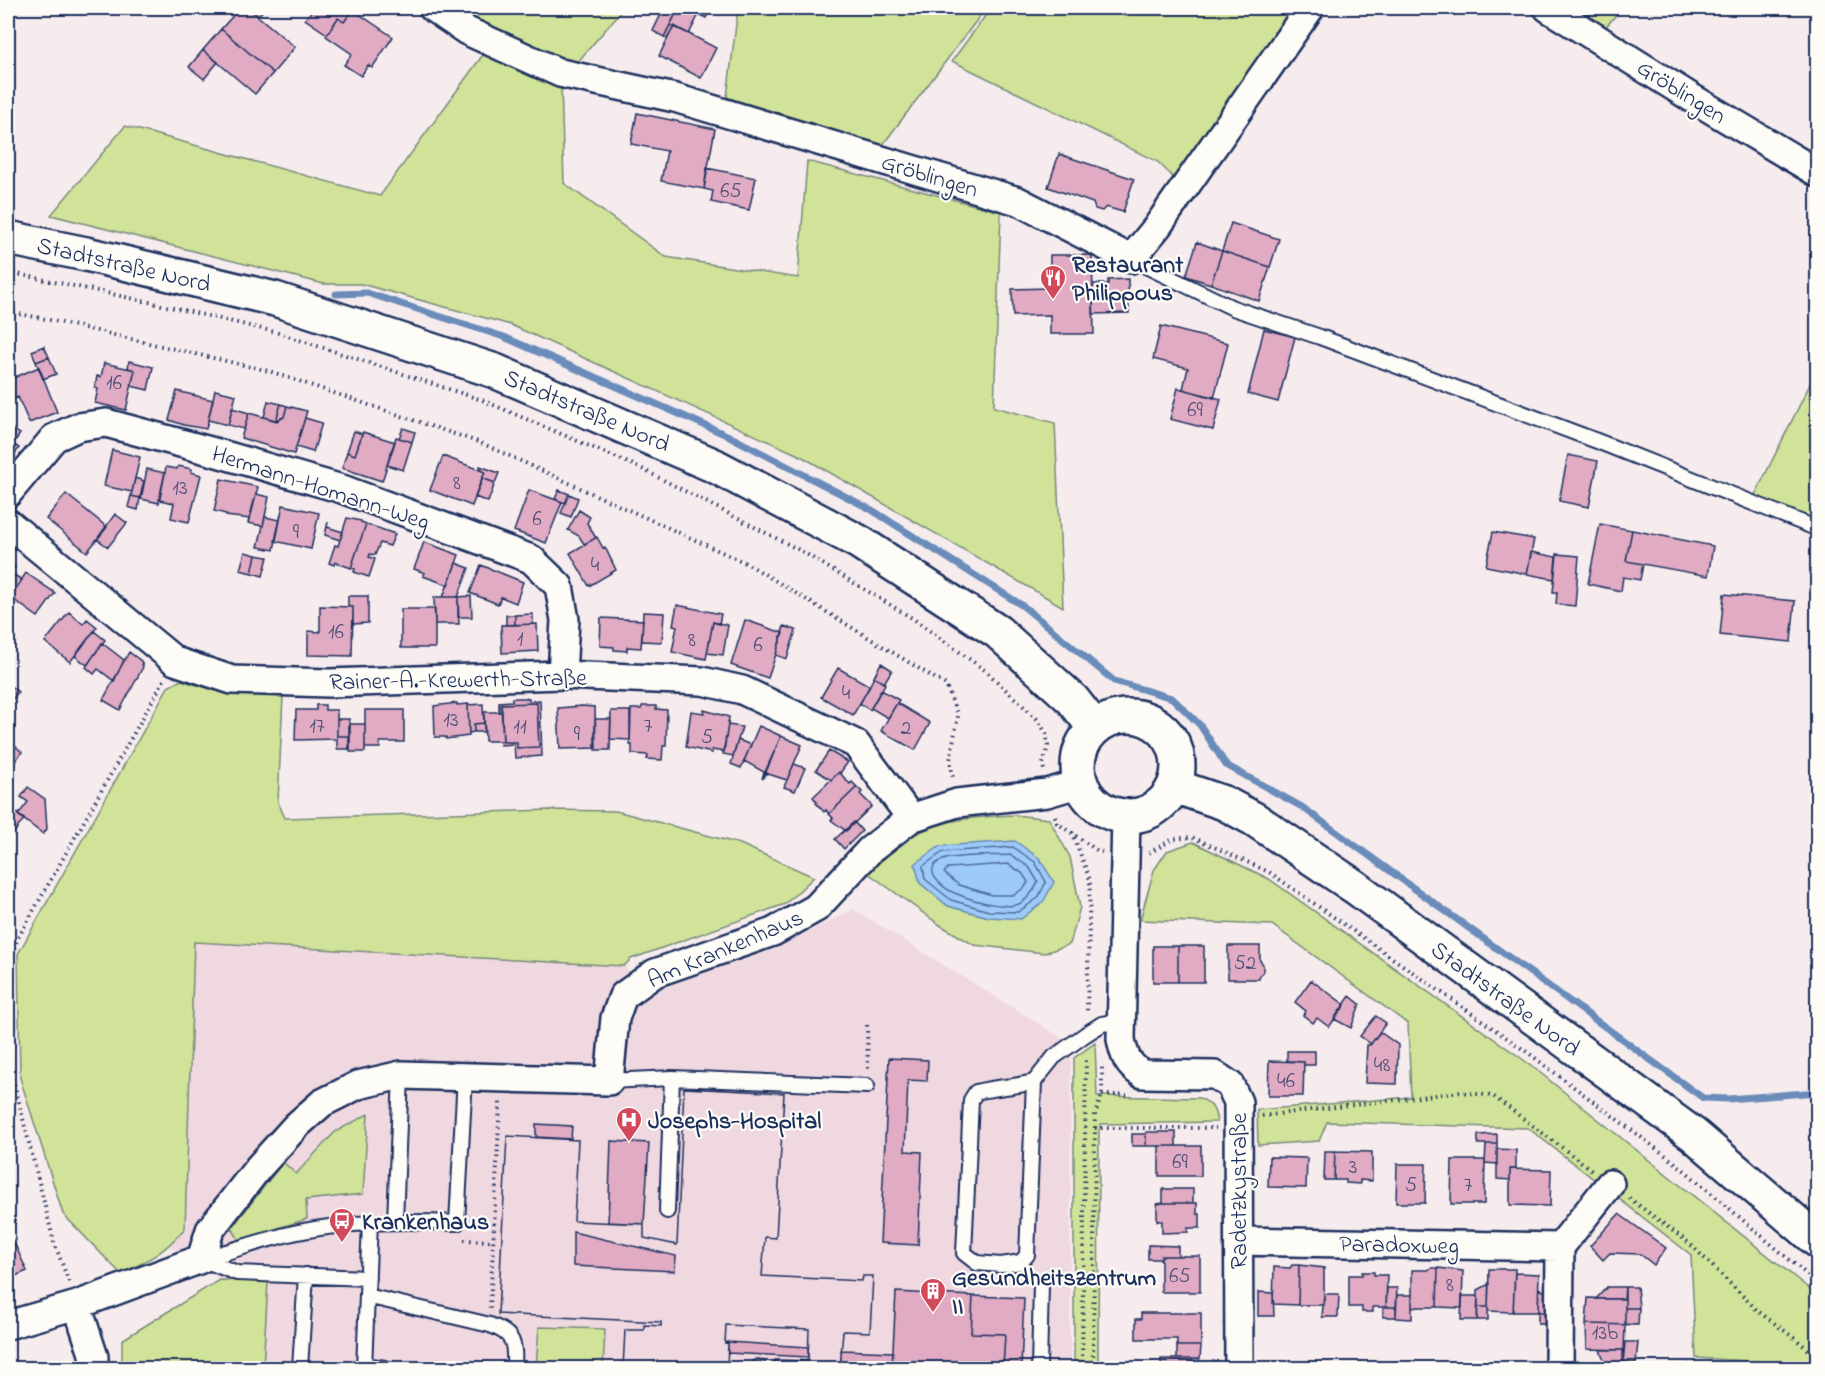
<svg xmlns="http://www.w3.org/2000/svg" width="1825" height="1376" font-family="'Indie Flower',sans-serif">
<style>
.built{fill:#f0d8e0}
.green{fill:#d0e398;stroke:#76897b;stroke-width:1.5;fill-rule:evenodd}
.water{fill:#9ecaf8;stroke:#6a8cba;stroke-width:1.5}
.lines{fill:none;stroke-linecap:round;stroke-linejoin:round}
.shore{stroke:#4f6d9c;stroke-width:1.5}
.stream{stroke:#6a8cba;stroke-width:7}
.building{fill:#e0abc3;stroke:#1b2f5e;stroke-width:1.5;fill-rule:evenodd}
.lane-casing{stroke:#1b2f5e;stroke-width:18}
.street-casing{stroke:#1b2f5e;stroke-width:32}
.secondary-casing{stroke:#1b2f5e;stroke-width:38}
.path{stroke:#1b2f5e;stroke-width:4;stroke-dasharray:1.5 4.5;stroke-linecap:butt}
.lane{stroke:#fdfcf7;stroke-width:14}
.street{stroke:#fdfcf7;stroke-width:27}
.secondary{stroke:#fdfcf7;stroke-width:33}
.labels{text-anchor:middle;stroke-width:4.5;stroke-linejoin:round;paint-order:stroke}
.number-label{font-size:21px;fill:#4c4e77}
.street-label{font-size:24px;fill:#1b2f5e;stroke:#fdfcf7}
.poi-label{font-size:24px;font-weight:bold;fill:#1b2f5e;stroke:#fdfcf7;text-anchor:start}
</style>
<rect width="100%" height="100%" fill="#f7eced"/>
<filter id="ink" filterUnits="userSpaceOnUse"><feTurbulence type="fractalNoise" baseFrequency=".0167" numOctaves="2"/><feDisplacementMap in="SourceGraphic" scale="12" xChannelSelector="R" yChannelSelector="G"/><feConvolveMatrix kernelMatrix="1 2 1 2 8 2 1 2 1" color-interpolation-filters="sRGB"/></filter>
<g filter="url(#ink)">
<path class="built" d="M853,909L1059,1036L1071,1058L1070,1368H263L268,1282L219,1279L169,1246L185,1228L193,942L624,966L650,991L775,949Z"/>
<path class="green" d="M449,8H624L575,65Z
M738,8H986L878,151L727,97Z
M991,8H1300L1176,180L1158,162L952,61Z
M1568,8H1622L1604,29Z
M485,52L561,82L564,183L666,257L798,278L807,161L1001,212L994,407L1055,423L1063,607L801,456L511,325L361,284H324L51,215L125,126L380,196Z
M1817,370V522L1754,497Z
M181,680L223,693L283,696L278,802L285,818L550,810L616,811L740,844L814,877L785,904L631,959L624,966L194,942L185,1228C163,1254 150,1259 121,1274L63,1214L20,1078L18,954L168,687Z
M1015,815L1049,819L1070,857L1080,907L1070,944L1045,953L974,945L940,925L868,873C877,864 885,854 895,847C932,819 970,817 1015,815ZM920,883L989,917L948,906Z
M1193,842L1269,879L1528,1063L1817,1295V1368H1805L1801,1364L1696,1358L1691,1255L1528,1128L1327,1122L1319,1141L1258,1145L1257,1110L1411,1097L1408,1024L1272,925L1140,920L1154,870L1167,851Z
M1095,1043L1097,1096L1199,1098C1212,1103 1215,1109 1217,1122L1101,1124L1099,1131L1098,1368H1074V1058Z
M368,1114L363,1194L306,1200L307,1219L239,1240L232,1228L283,1162L296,1174L335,1132Z
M219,1280L268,1282L263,1368H122V1340Z
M539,1327L605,1329L603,1368H536Z"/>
<path class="water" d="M1015,841L1039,858L1054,882L1043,902L1021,919L989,917L948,906L920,883L915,864L940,846Z"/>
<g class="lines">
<path class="shore" d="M1013,847L1035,862L1046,882L1038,898L1018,912L989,911L951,900L925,879L923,866L943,852Z
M1011,855L1029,867L1038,882C1034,891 1026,902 1016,905C1001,908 971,900 957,894C942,889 917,867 946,859C961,855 994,856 1011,855Z
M1008,864L1022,873L1028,882L1025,887L1014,895H992L959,885L944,873L948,868Z"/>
<path class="stream" d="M336,294L367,293L504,337L729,436L872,510L1023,606L1114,681L1172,698L1200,725L1226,765L1302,807L1703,1098L1728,1099L1818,1092"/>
</g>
<path class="building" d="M240,8H248L295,47L273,73L221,29Z
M248,8H265L258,16Z
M314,8H354L344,22L338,18L327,34L305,19Z
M664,8H679L664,37L653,31Z
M679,8H686L699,14L689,34L670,25Z
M686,8H711L706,18Z
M353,10L393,37L372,68L368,65L361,76L344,65L352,54L326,36L338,18L344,22Z
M670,25L674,27L667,39L664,37Z
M674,26L716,48L701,78L659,56Z
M221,29L273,73L255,94L203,50Z
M203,50L218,62L204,79L189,67Z
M637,113L715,129L704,189L661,181L667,151L631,144Z
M1059,154L1134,179L1123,212L1106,207L1102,211L1095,209L1093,203L1048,187Z
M707,168L756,178L749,210L711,202L713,191L704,189Z
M1231,223L1279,239L1270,267L1222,251Z
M1197,242L1222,251L1211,284L1186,276Z
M1222,251L1270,267L1259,301L1211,284Z
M1050,255H1092L1094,334H1050V315L1013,316L1012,289L1050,288Z
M1128,279L1129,313L1093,314V284H1108V280Z
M1161,326L1228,343L1214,398L1183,389L1188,368L1153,359Z
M1264,329L1295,337L1278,402L1248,394Z
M44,346L49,357L36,362L32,351Z
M49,357L56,374L43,379L36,362Z
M129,361L153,367L148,390L131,386L135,370L128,368Z
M104,363L135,370L126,410L95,403L98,389L95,388L97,376L101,377Z
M39,367L57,412L29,423L18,397L9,401L8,380Z
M1178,388L1221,399L1213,430L1170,419Z
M215,390L236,395L228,425L208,420Z
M177,391L213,400L206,429L184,425L169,420Z
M268,401L281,404L276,420L264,417Z
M281,404L287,406L284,417L276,420Z
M287,406L307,411L294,454L241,438L249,413L277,421L284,417Z
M232,408L249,413L244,429L228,425Z
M305,418L322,423L313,452L296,447Z
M8,426L20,434L13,444L8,441Z
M403,428L415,432L412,442L399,438Z
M354,431L362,434L355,455L347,452Z
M363,432L395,442L382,481L342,468L347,452L355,455Z
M396,437L412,442L403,470L387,465Z
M8,441L19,448L8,464Z
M112,450L140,457L132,492L104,486Z
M1568,455L1598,461L1589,507L1559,501Z
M443,456L485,472L472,506L430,490Z
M178,466L192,469L191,472L201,475L189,522L171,518L174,503L159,500L166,467L177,469Z
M480,466L499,473L495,483L482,478L485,472L479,469Z
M147,469L165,473L159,503L141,499Z
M135,478L144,481L140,498L131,496Z
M482,478L495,483L488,502L475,497Z
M221,479L258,487L250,519L226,516V514L214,511Z
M529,490L562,502L546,543L514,531Z
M559,490L569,494L565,503L555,499Z
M66,494L107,527L87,552L46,519Z
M256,494L269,497L263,526L248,523Z
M569,494L578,498L571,517L561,513Z
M131,496L140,498L138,510L128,507Z
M283,505L319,513L311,549L275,541Z
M579,510L590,517L587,523L596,538L584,544L579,536L568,530Z
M115,514L127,523L108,547L97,539Z
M265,517L280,520L274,550L258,547Z
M347,518L361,521V522L366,524L351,568L335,562L334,565L329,563L335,545L338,546Z
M328,522L327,527L343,532L340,540L325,535Z
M366,524L395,534L390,546L380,543L375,555L370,554L369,557L375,559L369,577L354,572L355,569L351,568Z
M1600,524L1632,530L1626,561L1643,564L1640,580L1623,577L1621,591L1588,584Z
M1632,530L1713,546L1708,576L1626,561Z
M1493,532L1534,539L1527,574L1486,566Z
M597,537L603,548L605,547L616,570L589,586L570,553Z
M424,542L459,555L448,585L423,576L425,573L414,569Z
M245,552L256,555L252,573L240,570Z
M1531,552L1556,557L1554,579L1527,574Z
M1557,554L1579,556L1575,606L1556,604L1557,592H1553Z
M256,555L268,557L263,576L252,573Z
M8,562L15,567L8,578Z
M456,563L469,568L458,597H443Z
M481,565L523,582L516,603L501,597L498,604L470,593Z
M11,573L22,580L8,600V578Z
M26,573L55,593L38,617L10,597Z
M1724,594L1795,601L1791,642L1720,635Z
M348,596H368V623L353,624V607H348Z
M471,596L472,617H458V597Z
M434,597H458L459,624H435Z
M677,605L721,614L719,624L713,622L706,659L672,652L677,626L673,625Z
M320,606L353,607L352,656L308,655V631L320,632Z
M401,609H435V648H401Z
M69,612L83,624L87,619L97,627L70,662L45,642Z
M643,612L664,613L662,642L642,641Z
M533,614V624L515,625V615Z
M506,615H515V625H506Z
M601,618L643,620L641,648L627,647V651L614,650V647L600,646Z
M745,620L783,633L768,678L731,665Z
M713,622L728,625L723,655L707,653Z
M537,624L538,651L502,653L501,625Z
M784,626L796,630L787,659L776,655Z
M94,631L105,640L87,665L75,656Z
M102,643L124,660L114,681L98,669L94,674L86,667Z
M129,652L141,661L143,667L120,710L103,700Z
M881,663L892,670L884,683L874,677Z
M838,668L870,686L853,715L821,697Z
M874,677L885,684L870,710L860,704Z
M8,684L18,692L8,706Z
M881,690L899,700L888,718L871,708Z
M512,698H529V701L540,700L542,756L515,758L514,744L501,745L500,741H503V742H517V748L539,747L537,703L501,704L502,712H499V702L512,701Z
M457,703V705L468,704L469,736L446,739V737H435L434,706Z
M537,703L539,747L517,748V742H503L501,704Z
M897,703L930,723L915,750L881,731Z
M483,704L484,723L474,724V732L469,733L468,705Z
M316,705H325V710H337V739L295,740L296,710H316Z
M582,706L595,707L596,748L560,749L558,708Z
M642,706H656V709L667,710L666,746H663L662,760L647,759L648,755L632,754V745H630L631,709H641Z
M365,710H404V742H380V748H365Z
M704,710L729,717L724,752L712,750V753L686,747L691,711L704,713Z
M611,711H630V740L610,739Z
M484,712H502L503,741H485Z
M337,719H349V736H337Z
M595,719H611L610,750H595Z
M484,723V732H474V724Z
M350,724H365V752H350Z
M728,725L742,727L733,756L723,754Z
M759,726L781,736L762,779L764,772L744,761Z
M337,736H349V749H337Z
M781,736L802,745L787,780L765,773L763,779Z
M8,740L22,752L10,768L8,766Z
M738,740L751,745L741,768L731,764Z
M829,751L848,762L840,773L839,772L831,780L816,770Z
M794,764L805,768L795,791L784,787Z
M839,772L850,784L852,782L857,787L829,814L826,810L824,812L816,803L817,802L813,797Z
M28,787L45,799L47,829L43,834L18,815L28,802L21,797Z
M857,787L862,792L860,794L872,806L846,831L831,820L833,818L829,814Z
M8,807L24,819L8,841Z
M854,822L862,831L844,849L835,839Z
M1153,946H1178V982H1153Z
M1178,946H1204V982H1178Z
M1228,946H1260V961L1263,964V972L1260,975L1259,979H1228Z
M1311,980L1345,1005L1329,1027L1317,1018L1313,1023L1303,1015L1306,1011L1295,1002Z
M1350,996L1360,1004L1351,1028L1334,1019Z
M1376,1016L1386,1023L1371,1044L1360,1036Z
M1380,1032L1398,1045L1397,1084L1365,1083L1367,1045H1370Z
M1287,1051H1315V1065H1304V1062L1287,1061Z
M889,1058L928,1060L927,1081L908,1080L905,1151L922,1152L918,1245L880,1243Z
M1269,1061L1304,1062L1303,1096H1268Z
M684,1088L784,1093L776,1238L765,1237L762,1276L862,1281L863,1276H873L870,1332L843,1331L840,1368H774L775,1360L808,1361L809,1329L726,1325L725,1343L728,1342L727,1368H623L625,1330H644V1325L661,1326V1322L498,1314L507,1136L578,1140L574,1221L644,1224V1238L677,1245ZM573,1232L676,1256L675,1271L573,1266Z
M684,1088L784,1093L776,1238L765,1237L762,1276L862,1281L863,1276H873L870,1332L843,1331L840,1368H774L775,1360L808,1361L809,1329L726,1325L725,1343L728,1342L727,1368H623L625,1330H644V1325L661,1326V1322L498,1314L507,1136L578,1140L574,1221L644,1224V1238L677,1245Z
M536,1124L572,1126L571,1139L536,1137Z
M1146,1132H1176V1146H1146Z
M1132,1134H1146V1146H1132Z
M1497,1134V1144H1478V1135Z
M611,1141L649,1143L644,1224L608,1222Z
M1486,1144H1497V1164L1485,1163Z
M1159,1146H1201V1176H1159Z
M1497,1149L1516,1150V1169H1510V1180L1497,1179Z
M1325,1151H1335L1334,1180H1324Z
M1335,1151L1372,1152V1181L1360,1180V1184L1346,1183V1180H1334Z
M1269,1157L1307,1158L1306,1188L1268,1187Z
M1452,1160H1485L1484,1204H1451Z
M1397,1164H1426L1425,1203H1396Z
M1510,1169L1551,1170L1550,1206L1510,1205Z
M1163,1189H1193V1203H1163Z
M1163,1203H1197V1214H1200V1228H1188V1232L1162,1233V1221H1157V1204Z
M1619,1214L1666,1248L1654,1265L1640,1254L1610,1253L1603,1260L1590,1246Z
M13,1240L27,1271L8,1279V1242Z
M1148,1245L1178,1246V1256H1161V1259H1148Z
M1161,1256H1200V1292H1161Z
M1292,1265H1299L1298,1305L1273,1304L1274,1267L1290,1268Z
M1299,1265L1324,1268V1305H1298Z
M1431,1268H1438L1437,1307H1412V1270H1428Z
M1438,1268L1463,1271L1462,1308L1437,1307Z
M1489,1269H1515L1513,1312L1488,1311Z
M1362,1272H1374V1275H1387L1386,1307H1373V1312H1362V1307H1349V1275H1362Z
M1515,1273L1539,1274L1538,1312H1513Z
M1489,1284L1488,1307H1478V1290Z
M1607,1287H1625L1624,1299H1596Z
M1625,1287H1637L1639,1308H1625Z
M1387,1288H1397L1396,1307H1386Z
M1539,1288L1549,1295V1312H1538Z
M896,1292L973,1296L971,1333L1005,1334L1003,1368H892Z
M1258,1292L1273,1293L1274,1316H1258Z
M1324,1294H1339L1338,1317H1322Z
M1397,1295H1412V1319L1396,1318Z
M973,1296L1024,1298L1021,1368H1003L1005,1334L971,1333Z
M1462,1296H1478L1477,1320H1461Z
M1588,1298L1625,1299V1324L1638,1325L1586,1324Z
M1383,1307H1396V1317H1383Z
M1478,1307H1488V1320H1477Z
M1625,1308H1639L1638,1325L1625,1324Z
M1538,1312H1549V1324H1538Z
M1141,1313H1201V1346H1177V1339H1136V1319H1141Z
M1586,1324L1638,1325H1625L1624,1350L1587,1349Z
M728,1342L808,1347V1357L728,1353Z
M1625,1342H1638L1636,1363H1623Z
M1177,1346H1201L1200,1359H1177Z
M841,1350L893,1352L892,1366L841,1363Z
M1600,1350H1623V1363L1605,1362Z
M1161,1359H1192V1368H1161Z
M1685,1364L1711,1365V1368H1685Z"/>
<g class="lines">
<defs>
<path id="lane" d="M1131,259L1233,308L1320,337L1597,441L1818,529
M609,1081L672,1078L867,1086
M1034,1082C1014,1087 996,1087 976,1092L971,1100L964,1253L977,1263L1001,1265L1021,1262L1027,1255L1034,1082L1054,1057L1086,1034L1102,1024L1121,1021
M667,1211L672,1078
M395,1221L401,1075
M201,1259C233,1251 265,1239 298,1232C352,1221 402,1221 457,1223L465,1076
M201,1259L237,1273L368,1278
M367,1296L490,1325C515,1334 515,1344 514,1368
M364,1365L385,1368
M300,1368L306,1275
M364,1368L370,1222
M758,1368V1367
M1039,1368L1041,1285"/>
<path id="street" d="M433,8L467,31L560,73L675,98L1018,201L1131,259L1157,227L1310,8
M1548,8L1692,98L1818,173
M8,493L54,438L78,427L106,423L214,452L342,489L531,559L559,586L565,620L562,675
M8,523L175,661L232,680L329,683L562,675L702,681L742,690L856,744L911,818
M1126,816L1121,1039C1124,1056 1128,1065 1142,1074L1215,1075L1230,1085L1238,1102L1239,1368
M1239,1241L1560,1247L1559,1368
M1560,1247L1610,1184
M77,1305L94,1357V1368
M8,1325L77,1305L201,1259L210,1230L258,1168L296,1126L322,1103L358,1085L401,1075L609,1081L615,1018L623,996L655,973L773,932L816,908L870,850L911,818L957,803L1047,793L1081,783"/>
<path id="secondary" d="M8,238L86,254L275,299L495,371L715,466L859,542L998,632L1073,700L1095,728
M1078 766a50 50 0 1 1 100 0a50 50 0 1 1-100 0Z
M1174,786L1224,803L1254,819L1355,887L1694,1135L1818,1241"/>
</defs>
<use href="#lane" class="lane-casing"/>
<use href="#street" class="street-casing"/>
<use href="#secondary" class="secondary-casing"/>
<path class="path" d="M8,272L149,302L275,332L482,400L638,467L801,551L912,618L986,671L1037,719L1046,733L1048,746L1043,764L1044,771
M8,312L41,318L269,371L481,443L748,564L946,685L958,716L950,760L953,779
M1055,816L1057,823L1098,851L1102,852
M1072,832L1090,880L1087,1013
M1149,853L1173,839L1192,837L1269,872L1527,1052L1677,1164L1818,1284
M867,1025L868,1070
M1102,1095H1127
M1262,1116L1461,1092L1493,1096L1592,1170
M1095,1128H1216
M1629,1198L1689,1243L1759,1312L1797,1340L1818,1358
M464,1240L493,1241
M69,1282L54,1242L12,1075L11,956L18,938L164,680
M490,1308L500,1102
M1082,1368L1086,1057
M1093,1368L1095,1114L1102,1095V1064"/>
<use href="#lane" class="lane"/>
<use href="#street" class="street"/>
<use href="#secondary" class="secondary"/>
</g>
</g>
<defs>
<symbol id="restaurant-pin" viewBox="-11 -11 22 30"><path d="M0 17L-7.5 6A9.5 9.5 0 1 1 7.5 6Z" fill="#d1495b" stroke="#fdfcf7"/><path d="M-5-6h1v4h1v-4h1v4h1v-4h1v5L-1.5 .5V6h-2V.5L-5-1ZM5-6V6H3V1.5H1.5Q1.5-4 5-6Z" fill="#fff"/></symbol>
<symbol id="hospital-pin" viewBox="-11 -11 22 30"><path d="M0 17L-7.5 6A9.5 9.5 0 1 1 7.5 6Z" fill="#d1495b" stroke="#fdfcf7"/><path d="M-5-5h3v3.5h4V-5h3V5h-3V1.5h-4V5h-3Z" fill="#fff"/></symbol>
<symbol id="bus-pin" viewBox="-11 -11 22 30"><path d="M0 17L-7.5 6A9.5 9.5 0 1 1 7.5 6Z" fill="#d1495b" stroke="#fdfcf7"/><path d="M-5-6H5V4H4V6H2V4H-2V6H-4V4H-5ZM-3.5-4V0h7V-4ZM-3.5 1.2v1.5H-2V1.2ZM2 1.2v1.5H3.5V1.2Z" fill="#fff"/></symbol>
<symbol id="building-pin" viewBox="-11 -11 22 30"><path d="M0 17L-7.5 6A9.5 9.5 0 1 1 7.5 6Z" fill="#d1495b" stroke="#fdfcf7"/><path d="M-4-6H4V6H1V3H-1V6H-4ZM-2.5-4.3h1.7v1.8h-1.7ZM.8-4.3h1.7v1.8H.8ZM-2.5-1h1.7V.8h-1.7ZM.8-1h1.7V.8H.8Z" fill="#fff"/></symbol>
</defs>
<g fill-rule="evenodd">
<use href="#restaurant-pin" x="1038" y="263" width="30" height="40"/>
<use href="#hospital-pin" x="614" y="1105" width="30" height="40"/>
<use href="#bus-pin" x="327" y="1206" width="30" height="40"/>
<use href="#building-pin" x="918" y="1276" width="30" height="40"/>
</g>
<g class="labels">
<g class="number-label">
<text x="731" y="197">65</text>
<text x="114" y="389">16</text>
<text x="1195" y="416">69</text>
<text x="457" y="489">8</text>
<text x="180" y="494">13</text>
<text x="537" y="525">6</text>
<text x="296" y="538">9</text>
<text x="595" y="571">4</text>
<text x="336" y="638">16</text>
<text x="520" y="645">1</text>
<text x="692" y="646">8</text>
<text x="758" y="651">6</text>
<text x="846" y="699">4</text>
<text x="451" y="726">13</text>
<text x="317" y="732">17</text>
<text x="648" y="732">7</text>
<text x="520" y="733">11</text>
<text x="906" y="734">2</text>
<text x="577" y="740">9</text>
<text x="707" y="743">5</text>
<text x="1245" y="969">52</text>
<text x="1382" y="1071">48</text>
<text x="1286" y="1087">46</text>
<text x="1180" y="1168">69</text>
<text x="1353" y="1173">3</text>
<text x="1411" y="1191">5</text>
<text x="1468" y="1191">7</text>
<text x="1180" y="1282">65</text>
<text x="1450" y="1291">8</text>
<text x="1605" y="1339">13b</text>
</g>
<g class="street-label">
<text transform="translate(1682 91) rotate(32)" y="8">Gröblingen</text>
<text transform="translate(930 175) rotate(17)" y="8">Gröblingen</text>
<text transform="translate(124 264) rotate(13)" y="8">Stadtstraße Nord</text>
<text transform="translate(587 410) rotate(23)" y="8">Stadtstraße Nord</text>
<text transform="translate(321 487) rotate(18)" y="8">Hermann-Homann-Weg</text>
<text transform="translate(458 679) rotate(-1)" y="8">Rainer-A.-Krewerth-Straße</text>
<text transform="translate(725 948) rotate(-23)" y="8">Am Krankenhaus</text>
<text transform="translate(1506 998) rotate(36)" y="8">Stadtstraße Nord</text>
<text transform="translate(1238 1191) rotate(-90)" y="8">Radetzkystraße</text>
<text transform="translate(1399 1244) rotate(1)" y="8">Paradoxweg</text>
</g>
<g class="poi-label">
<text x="1072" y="272">Restaurant<tspan x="1072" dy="28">Philippous</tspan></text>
<text x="648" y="1128">Josephs-Hospital</text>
<text x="362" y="1229">Krankenhaus</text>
<text x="952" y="1285">Gesundheitszentrum<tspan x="952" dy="28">II</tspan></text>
</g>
</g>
<rect width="1825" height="1376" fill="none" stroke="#fdfcf7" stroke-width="30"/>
<rect x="15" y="15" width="1795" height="1346" fill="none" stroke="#1b2f5e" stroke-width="2" filter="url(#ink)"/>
</svg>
